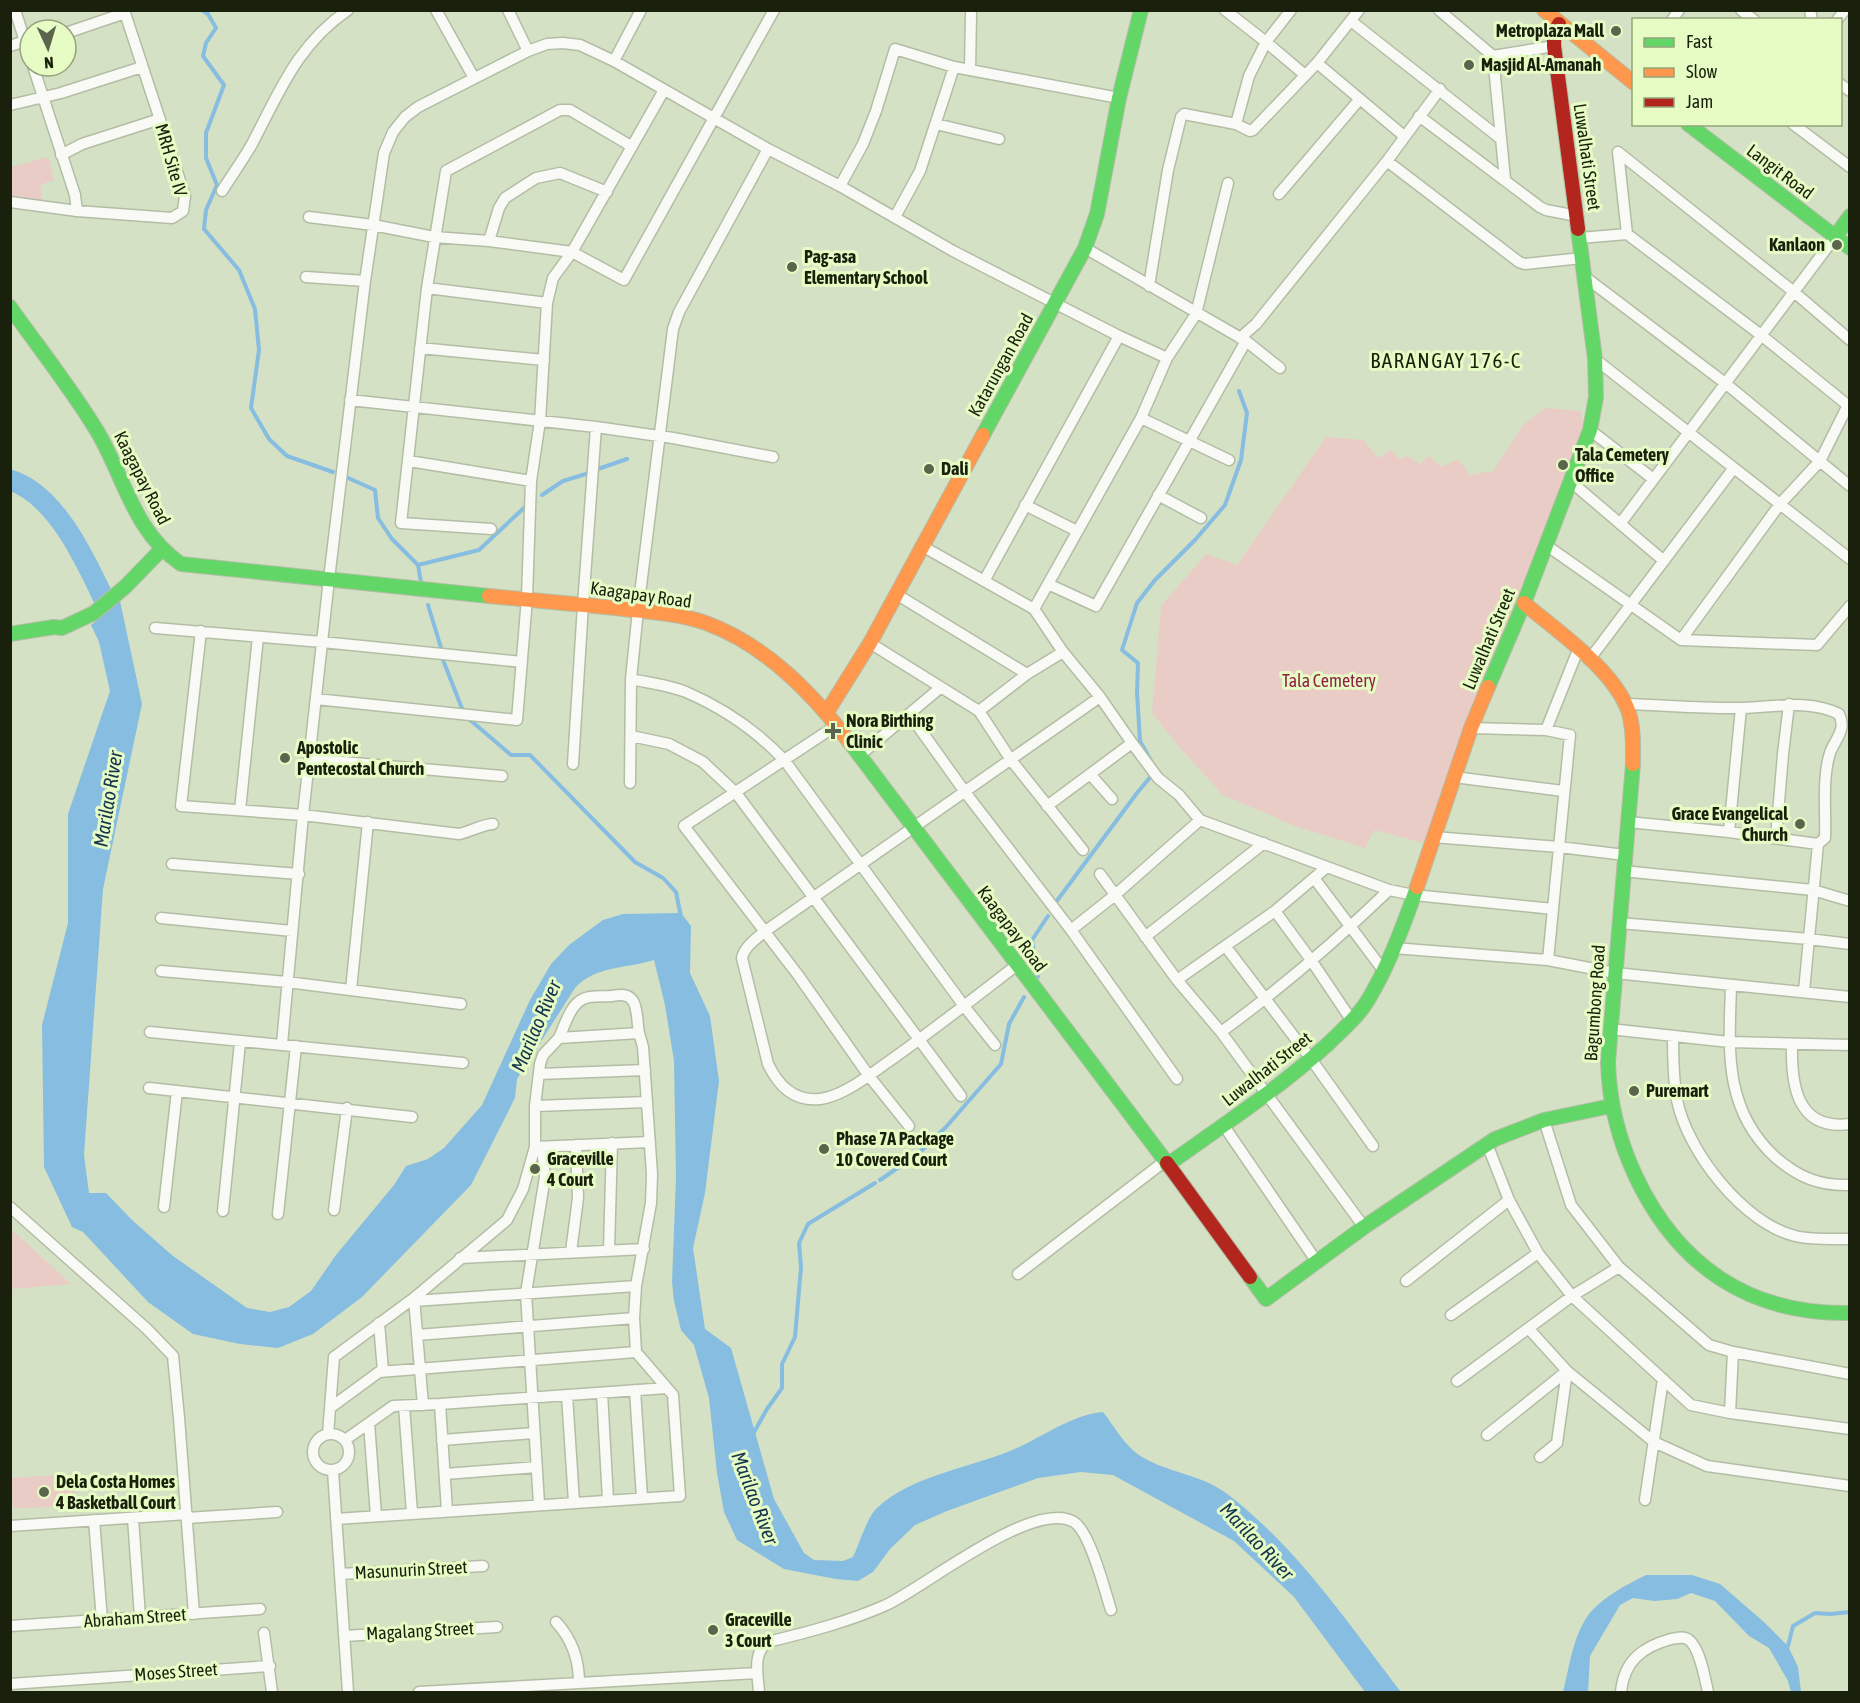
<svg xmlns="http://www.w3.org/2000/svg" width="1860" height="1703" font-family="'Asap Condensed',sans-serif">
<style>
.green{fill:#e9ccc6}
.water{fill:#86bde0}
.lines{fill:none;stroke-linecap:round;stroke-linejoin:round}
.stream{stroke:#86bde0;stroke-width:4}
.river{stroke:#86bde0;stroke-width:21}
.street-casing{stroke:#b3bda6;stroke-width:13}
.fast-casing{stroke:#b3bda6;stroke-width:16}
.slow-casing{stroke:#b3bda6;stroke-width:16}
.jam-casing{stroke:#b3bda6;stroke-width:16}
.street{stroke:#f9faf6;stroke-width:10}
.fast{stroke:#63d668;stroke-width:14}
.slow{stroke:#ff974d;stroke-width:14}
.jam{stroke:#b3261e;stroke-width:14}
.poi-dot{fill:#5b644c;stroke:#e6fcc4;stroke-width:2}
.labels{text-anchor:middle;stroke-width:6;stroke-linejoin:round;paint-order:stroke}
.poi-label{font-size:18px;font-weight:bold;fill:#19200c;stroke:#e6fcc4;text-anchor:start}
.street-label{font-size:18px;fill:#19200c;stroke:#e6fcc4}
.park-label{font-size:18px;fill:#8f2146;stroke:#e6fcc4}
.water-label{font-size:20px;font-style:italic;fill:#14334c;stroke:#e6fcc4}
.quarter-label{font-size:21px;letter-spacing:1.5px;fill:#19200c;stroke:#e6fcc4}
</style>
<rect width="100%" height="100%" fill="#d5e1c4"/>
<path class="green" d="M48,157L54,180L40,185L43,202L11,198V167Z
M1546,408L1581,411L1584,431L1424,843L1374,830L1365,848L1295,826L1223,795L1181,749L1152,713L1161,606L1206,554L1237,565L1326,437L1363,440L1378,458L1391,450L1400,459L1407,456L1420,464L1429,456L1442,467L1458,459L1470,475L1493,471L1523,425Z
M11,1229L71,1284L11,1289Z
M74,1474L76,1505L13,1509L11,1478Z"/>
<path class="water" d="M120,601L142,704L103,889L84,1155L89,1193H106L133,1221L173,1256L247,1308L270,1312L289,1307L311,1291L336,1255L394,1185L406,1166L428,1159L444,1148L482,1105L530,1000L551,964L569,945L603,920L623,914L681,913L691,926L690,973L710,1016L719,1081L705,1193L693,1248L705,1329L731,1348L774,1499L804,1553L814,1560L843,1561L853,1557C859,1545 867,1517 877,1508C913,1475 966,1469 1010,1451C1040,1439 1070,1415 1103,1412C1115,1427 1125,1447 1142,1457C1169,1473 1200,1474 1226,1493C1297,1547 1347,1622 1401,1692H1365L1294,1597L1234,1541L1113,1475L1081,1472L1038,1478L947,1511L915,1525L890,1549L873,1572L858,1581L836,1579L784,1569L737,1540L724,1512L717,1473L709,1398L694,1345L681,1330L674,1301L672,1282L676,1177L674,1061L665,1005L654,960C626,969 596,965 575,988L517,1079L515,1098L471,1185L362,1297L313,1334L278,1348L240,1344L193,1334L148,1302L83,1232L72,1227L44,1167L42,1025L68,923V814L110,691L99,642L91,625Z
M1646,1575H1692L1720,1584L1764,1622L1788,1646L1798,1667L1801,1692H1791L1788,1681L1769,1648L1749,1636L1715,1601L1691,1593L1677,1599L1654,1601L1633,1598L1620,1605L1590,1656L1588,1692H1563C1569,1669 1572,1641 1585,1620C1597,1600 1626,1585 1646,1575Z"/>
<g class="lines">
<path class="stream" d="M202,10L208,14L216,28L206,43L203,56L224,85L206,133V158L217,185L206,210L204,229L239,270L255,309L259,350L251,408L269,439L287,456L333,472
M595,470L627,459
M346,477L375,490L378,518L392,539L418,565L421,582
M542,495L563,481L589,473
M418,565L479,550L526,506
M428,605L442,651
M443,660L463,711
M469,719L511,755H530L635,862L663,878L676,892L681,917
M1155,768L1140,741L1137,693L1138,663L1122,650L1137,603L1155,580L1195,540L1225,505L1241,460L1247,413L1239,391
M1056,902L1137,793L1152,775
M1038,977L1032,940L1048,916
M880,1180L918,1154L946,1127L1001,1064L1009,1024L1024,997
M753,1434L767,1409L782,1388V1364L795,1337L801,1267L799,1243L808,1224L875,1183
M1788,1646L1793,1626L1815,1613L1830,1614L1850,1612"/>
<path class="river" d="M10,480C59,495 90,570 110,612L112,621"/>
<defs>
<path id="street" d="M15,10L30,57
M436,10L474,78
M508,10L528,51
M1225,10L1266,42L1305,75
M1439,10L1493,56L1505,179
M1741,10L1754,20
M1810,10L1812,20
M1672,20L1679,10
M1837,20L1845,10
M1351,21L1501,139
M66,33L125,13
M10,46L25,41
M1493,56L1554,46
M614,61L641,10
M1317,63L1404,136
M33,66L75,195L77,211
M970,70L971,14
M1840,84L1850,91
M10,105L61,93L142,67
M1419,116L1540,207L1546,210L1577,216
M936,124L999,139
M1236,124L1249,76L1266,42L1291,10
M1793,124L1850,167
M1618,152L1794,292L1850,340
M1618,152L1627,234
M61,155L82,144L160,119
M1387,161L1519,262L1525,264L1582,258
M840,186L863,144L876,111L895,49L954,67L1119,98
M222,191C232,175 243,160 252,144C280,91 297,45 348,10
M1279,194L1359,100
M10,202L77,211L172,218L183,211L185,196L124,10
M309,217L373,225L434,237L489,241L572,252L624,280L774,10
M895,217L920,171L954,67
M1580,238L1627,234L1761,335L1850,407
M489,241L499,208L505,198L536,178L560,173L607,192
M1085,248L1246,341L1280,368
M306,277L365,281
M1585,277L1725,383L1850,486
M1149,286L1168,170L1181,117L1184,114L1236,124L1250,131L1253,130L1317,63L1359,10
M427,288L547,303
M1240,338L1256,324L1387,161L1440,89
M420,348L544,360
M1595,359L1850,559
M350,400L596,427L673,438L773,457
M1141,418L1229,460
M1590,430L1652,478
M409,461L531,481
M1570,481L1664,561
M1158,495L1201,518
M1025,505L1077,531
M1620,524L1835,237
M491,529L401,523L427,288L446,171L560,110H570L631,146
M1546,545L1681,640L1817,645L1850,606
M922,546L1034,609L1063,652L1100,697L1132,743L1158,778L1179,795L1200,820L1389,890L1414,895L1553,909
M984,581L1119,336
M1048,584L1096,606L1246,341
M896,594L1027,674
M1034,609L1141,418L1167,358L1196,314L1228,183
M155,628L322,642L522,662
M201,631L181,806L303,815L459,834C470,832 483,824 493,824
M1681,640L1780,504L1820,461L1848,405
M870,643L979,711L1011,760L1083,850
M1589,660L1733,469
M631,679C649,683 669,685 686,692C723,708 757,731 785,761L964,1006L995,1045
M316,699L517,720L527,598L531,481L540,421L547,303L553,278L572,252L664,90
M1626,704C1665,705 1704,709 1743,708C1775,707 1809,699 1839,714C1847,730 1835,739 1830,753C1822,777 1826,812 1825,838L1818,844L1804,991
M979,711L1027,674L1063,652
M910,715L965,792L1071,930L1177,1079
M837,725L684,826L798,975L869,1076L909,1126
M1471,728L1546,730L1570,735L1548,960
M1546,730L1578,650
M631,736L669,744L703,762L736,793L961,1096
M859,756L940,688
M309,759L502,776
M573,764L583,605L596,427
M1090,774L1112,799
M1454,777L1563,791
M630,783L631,679L638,610L673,329L679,312L768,149
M1047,806L1132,743
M240,810L258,637
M1628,822L1729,832L1818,844
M1729,832L1741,708
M1433,837L1559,847L1625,855
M1776,838L1783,754L1789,704
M172,864L299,874
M1623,871L1813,890L1850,901
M1100,874L1177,980L1221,1032L1364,1227
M1314,878L1383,970
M1275,911L1311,960L1352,1021
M161,918L292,931
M1619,923L1809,939L1850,944
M1071,930L1115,895L1200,820
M1145,937L1264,843
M1226,947L1311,1059L1373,1146
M1393,948L1548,960L1615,973L1850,997
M1017,965C974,998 932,1031 888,1062C869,1075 844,1096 820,1099C794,1102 778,1085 768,1064L742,958C744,947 756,939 764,932L1100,697
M161,971L287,982L461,1004
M1177,980L1275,911L1327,867
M1731,986C1729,1049 1723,1109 1775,1157C1798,1177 1819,1186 1850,1185
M351,990L368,822
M1610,1029L1729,1042L1850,1045
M150,1032L463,1063
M1221,1032C1280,989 1336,941 1389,890
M1673,1036C1673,1057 1673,1079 1677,1100C1687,1151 1743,1223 1795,1236C1812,1240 1832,1239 1850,1239
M559,1038C565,1025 570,1005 583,999C591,995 603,997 611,996C619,995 628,993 633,1001C638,1009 637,1023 639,1033
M282,1044L303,815L329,579L365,281L384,153L393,132L405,117L418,107L528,51L547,44L563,43L580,45L614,61L768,149L840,186L953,251L1119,336L1167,358
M1792,1045C1791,1085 1797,1131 1850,1124
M539,1074L645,1070
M149,1088L412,1117
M535,1106L647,1102
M1544,1120L1571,1205L1619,1267L1709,1345L1733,1352L1850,1374
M1224,1126L1317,1262
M1487,1144L1509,1200L1538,1253L1572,1296L1691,1405L1730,1413L1850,1429
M535,1147L650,1142
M10,1207L147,1329L173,1356L179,1418L194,1614
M164,1207L177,1091
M334,1210L347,1108
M223,1211L240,1042
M278,1214L296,1046
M609,1250L612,1143
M571,1252L578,1198L576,1145
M460,1258L644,1249
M1018,1274L1165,1161
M1406,1281L1509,1200
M414,1298L423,1405
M414,1301L636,1286
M1451,1315L1538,1253
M379,1323L383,1371
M1529,1329L1567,1371L1654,1442L1707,1466L1850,1486
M417,1335L634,1318
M1457,1381L1572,1296L1619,1267
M635,1390L642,1498
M602,1393L608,1500
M567,1395L574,1502
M440,1404L447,1511
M404,1406L412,1513
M330,1408L379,1372L636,1352
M1730,1413L1733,1352
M369,1423L376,1516
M313 1452a18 18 0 1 1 36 0a18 18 0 1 1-36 0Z
M328,1434L334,1357L414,1298L507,1220L523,1189L535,1147V1106L540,1064L543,1055L559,1038L639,1033L643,1047L652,1174L651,1203L636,1286L634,1318L636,1352L673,1395L680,1496L336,1519
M1487,1435L1567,1371
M345,1440L393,1406L440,1404L667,1388
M442,1440L534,1433
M1540,1457L1557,1443L1567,1371
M333,1471L348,1692
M445,1474L537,1467
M1645,1500L1663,1379
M539,1504L526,1293L545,1177L542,1147
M133,1518L140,1617
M187,1518L277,1512
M94,1520L102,1620
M10,1526L187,1514
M340,1574L483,1566
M556,1622C572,1639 579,1660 579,1683
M10,1626L260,1609
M264,1633L272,1692
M344,1636L497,1627
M10,1684L270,1666
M419,1692L757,1673
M759,1692C758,1675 752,1653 768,1642C808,1632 848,1622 886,1605C925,1587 1034,1498 1074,1522C1090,1532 1105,1591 1111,1610
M1621,1692C1624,1661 1642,1647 1671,1639C1677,1638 1684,1636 1689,1640C1700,1648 1705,1679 1708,1692"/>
<path id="fast" d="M1688,124L1850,248
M1835,237L1850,216
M10,307C39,348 71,388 97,431C125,478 133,531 181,564L489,596
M983,435L1085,248L1097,214L1119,98L1141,10
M10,634L54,627L62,628L94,613L125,587L161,550
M1488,687L1524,603L1590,430L1596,397L1595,359L1578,229
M851,744L1167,1163
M1633,764L1608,1062C1609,1102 1619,1141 1636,1177C1678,1266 1750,1315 1850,1313
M1167,1165C1222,1126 1278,1089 1328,1044C1342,1030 1358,1017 1368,1000C1387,969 1405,922 1417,887
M1250,1277L1266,1299L1364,1227L1495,1139L1544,1120L1611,1106"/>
<path id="slow" d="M1544,10L1634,83
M489,596C531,600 574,604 616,608C646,612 677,613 706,623C766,645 813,694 851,744
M1524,603C1558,632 1615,670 1629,713C1634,730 1633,748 1633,764
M827,712L870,643L983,435
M1417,887L1471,728L1488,687"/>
<path id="jam" d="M1559,24L1554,34V46L1578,229
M1167,1163L1250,1277"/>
</defs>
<use href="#street" class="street-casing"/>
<use href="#fast" class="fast-casing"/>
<use href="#slow" class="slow-casing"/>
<use href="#jam" class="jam-casing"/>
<use href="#street" class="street"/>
<use href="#fast" class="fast"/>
<use href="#slow" class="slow"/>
<use href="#jam" class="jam"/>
</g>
<g class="poi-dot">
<circle cx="1616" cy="31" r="6"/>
<circle cx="1469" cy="65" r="6"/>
<circle cx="1837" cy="245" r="6"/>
<circle cx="792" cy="267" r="6"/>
<circle cx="1563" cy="465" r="6"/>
<circle cx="929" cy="469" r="6"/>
<path d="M830 722h6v6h6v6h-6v6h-6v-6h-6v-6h6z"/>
<circle cx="285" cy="758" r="6"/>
<circle cx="1800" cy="824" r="6"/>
<circle cx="1634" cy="1091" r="6"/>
<circle cx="824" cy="1149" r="6"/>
<circle cx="535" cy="1169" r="6"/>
<circle cx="44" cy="1492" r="6"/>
<circle cx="713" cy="1630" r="6"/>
</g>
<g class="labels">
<g class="poi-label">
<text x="1604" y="37" text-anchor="end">Metroplaza Mall</text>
<text x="1481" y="71">Masjid Al-Amanah</text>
<text x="1825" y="251" text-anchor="end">Kanlaon</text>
<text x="804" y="263">Pag-asa<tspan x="804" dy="21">Elementary School</tspan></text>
<text x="1575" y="461">Tala Cemetery<tspan x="1575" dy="21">Office</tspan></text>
<text x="941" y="475">Dali</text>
<text x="846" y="727">Nora Birthing<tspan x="846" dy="21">Clinic</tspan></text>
<text x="297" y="754">Apostolic<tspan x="297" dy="21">Pentecostal Church</tspan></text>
<text x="1788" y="820" text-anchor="end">Grace Evangelical<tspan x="1788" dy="21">Church</tspan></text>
<text x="1646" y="1097">Puremart</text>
<text x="836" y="1145">Phase 7A Package<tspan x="836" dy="21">10 Covered Court</tspan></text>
<text x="547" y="1165">Graceville<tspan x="547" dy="21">4 Court</tspan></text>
<text x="56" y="1488">Dela Costa Homes<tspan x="56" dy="21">4 Basketball Court</tspan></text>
<text x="725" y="1626">Graceville<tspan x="725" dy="21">3 Court</tspan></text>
</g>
<g class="street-label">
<text transform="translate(1587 157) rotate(82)" y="6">Luwalhati Street</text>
<text transform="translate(171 160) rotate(74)" y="6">MRH Site IV</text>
<text transform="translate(1780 172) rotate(37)" y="6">Langit Road</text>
<text transform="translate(1001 365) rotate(-61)" y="6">Katarungan Road</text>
<text transform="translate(142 478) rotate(63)" y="6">Kaagapay Road</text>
<text transform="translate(641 595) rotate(8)" y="6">Kaagapay Road</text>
<text transform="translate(1489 639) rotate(-67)" y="6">Luwalhati Street</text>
<text transform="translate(1012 929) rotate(53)" y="6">Kaagapay Road</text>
<text transform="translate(1595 1003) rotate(-86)" y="6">Bagumbong Road</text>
<text transform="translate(1267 1069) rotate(-38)" y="6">Luwalhati Street</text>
<text transform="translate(411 1570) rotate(-3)" y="6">Masunurin Street</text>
<text transform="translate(135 1618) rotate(-4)" y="6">Abraham Street</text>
<text transform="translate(420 1631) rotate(-3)" y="6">Magalang Street</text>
<text transform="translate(176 1672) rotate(-4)" y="6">Moses Street</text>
</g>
<g class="park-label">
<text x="1329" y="687">Tala Cemetery</text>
</g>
<g class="water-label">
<text transform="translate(108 799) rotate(-81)" y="7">Marilao River</text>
<text transform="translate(536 1026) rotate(-67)" y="7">Marilao River</text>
<text transform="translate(755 1498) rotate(69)" y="7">Marilao River</text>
<text transform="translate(1257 1541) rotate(47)" y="7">Marilao River</text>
</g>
<g class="quarter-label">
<text x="1446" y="368">BARANGAY 176-C</text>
</g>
</g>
<rect width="1860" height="1703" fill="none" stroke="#19200c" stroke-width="24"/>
<rect x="1632" y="18" width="210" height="108" fill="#e6fcc4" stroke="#94a47a" stroke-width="1.5"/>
<rect x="1644" y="38" width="30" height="9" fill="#63d668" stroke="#94a47a" stroke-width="1.5"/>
<text x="1686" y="48" font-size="18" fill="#19200c">Fast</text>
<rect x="1644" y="68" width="30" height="9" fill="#ff974d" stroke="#94a47a" stroke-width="1.5"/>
<text x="1686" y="78" font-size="18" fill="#19200c">Slow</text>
<rect x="1644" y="98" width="30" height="9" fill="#b3261e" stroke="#94a47a" stroke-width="1.5"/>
<text x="1686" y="108" font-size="18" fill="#19200c">Jam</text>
<g transform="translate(48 48) rotate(176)"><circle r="28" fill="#e6fcc4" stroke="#94a47a" stroke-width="1.5"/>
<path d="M0-4.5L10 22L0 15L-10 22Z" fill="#5b644c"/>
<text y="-9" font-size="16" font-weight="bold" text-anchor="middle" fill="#19200c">N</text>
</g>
</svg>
